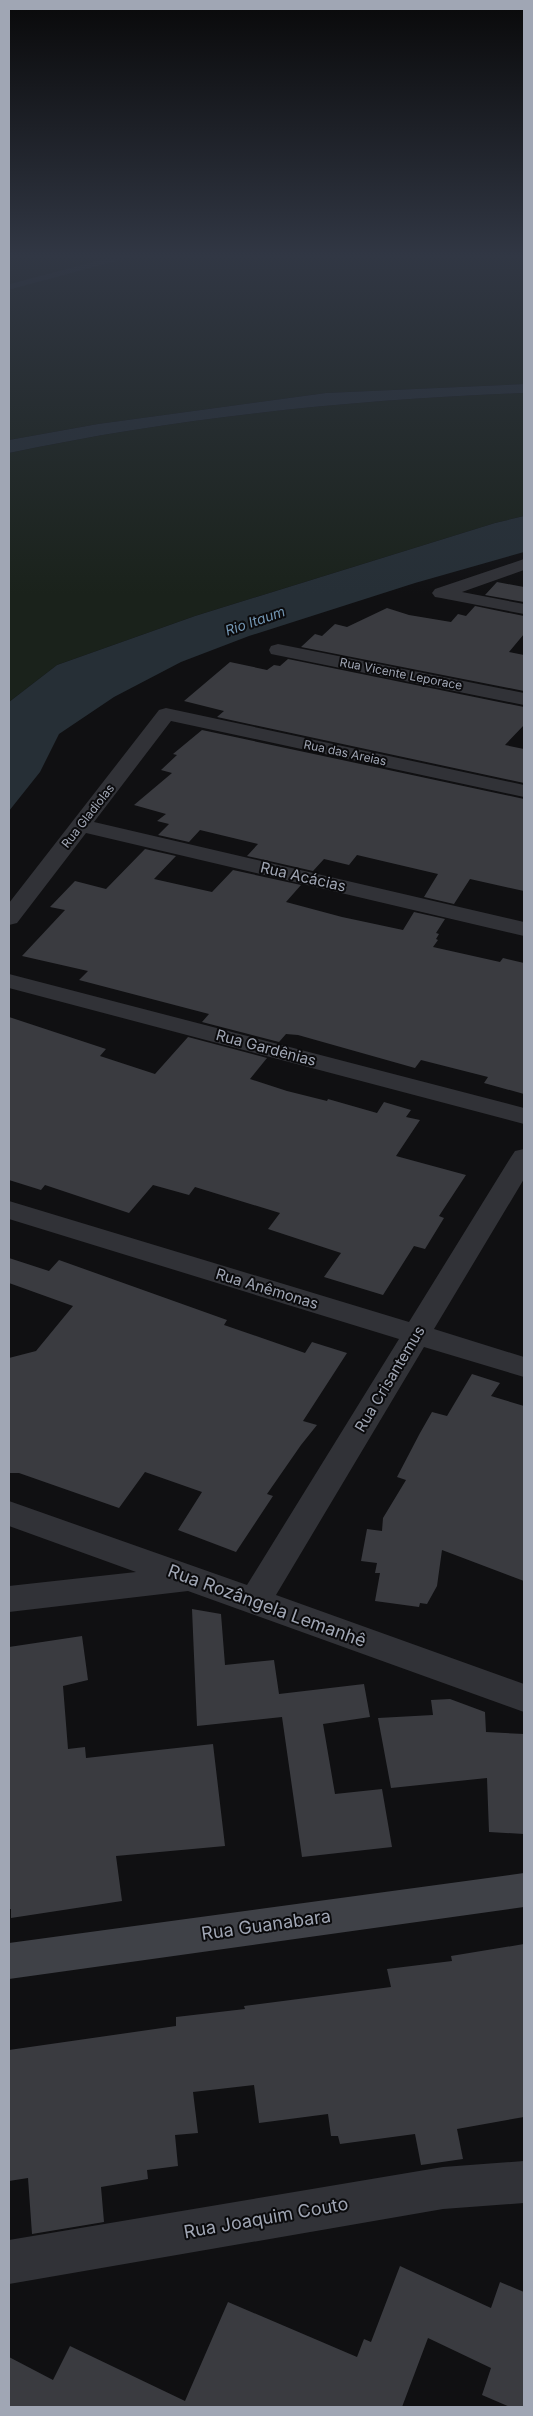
<svg xmlns="http://www.w3.org/2000/svg" width="533" height="2416" font-family="Inter,sans-serif">
<style>
.green{fill:#1a221b}
.water{fill:#262f36}
.lines{fill:none;stroke-linecap:round;stroke-linejoin:round}
.stream{stroke:#262f36;stroke-width:5}
.building{fill:#3a3b40}
.street{fill:#313237;fill-rule:evenodd}
.secondary{fill:#3f4147;fill-rule:evenodd}
.labels{text-anchor:middle;stroke-width:4;stroke-linejoin:round;paint-order:stroke}
.far-street-label{font-size:12px;fill:#a0a6b4;stroke:#0b0b0d}
.far-water-label{font-size:14px;font-style:italic;fill:#7396b3;stroke:#0b0b0d}
.street-label{font-size:15px;fill:#a0a6b4;stroke:#0b0b0d}
.near-street-label{font-size:18px;fill:#a0a6b4;stroke:#0b0b0d}
</style>
<rect width="100%" height="100%" fill="#101012"/>
<path class="green" d="M9,256H524V384L326,393L98,424L9,440Z
M524,393V516L495,523L195,616L57,665L9,702V453C178,417 351,400 524,393Z"/>
<path class="water" d="M524,384V393C351,400 178,417 9,453V440L98,424L326,393Z
M524,516V552L415,583L249,636L181,662L114,697L59,734L40,772L9,811V702L57,665L195,616L495,523Z"/>
<g class="lines">
<path class="stream" d="M9,287L125,256"/>
</g>
<path class="building" d="M497,582L524,587V602L485,595Z
M475,606L524,616V634L509,652L524,655V691L301,647L315,634L322,636L335,624L347,627L387,608L409,615L451,622L458,614L466,616Z
M288,659L524,707V725L505,745L524,749V783L217,717L224,711L184,701L230,662L267,670L274,665L280,666Z
M202,730L524,799V891L470,879L454,904L424,897L438,874L357,855L349,865L324,859L313,871L247,856L258,844L200,830L189,842L158,835L169,824L157,821L166,814L134,805L172,773L161,770L177,755L173,754Z
M145,849L176,856L154,879L212,892L233,870L301,885L286,902L342,917L403,930L414,912L445,919L436,933L439,934L436,939L438,940L433,947L500,962L503,958L524,963V1094L484,1083L488,1077L421,1060L415,1068L298,1035L286,1034L279,1042L202,1022L209,1014L79,980L88,971L22,956L65,910L50,907L75,881L106,889Z
M9,1017L106,1049L100,1056L155,1074L188,1037L267,1058L250,1079L287,1091L327,1101L328,1099L377,1113L384,1102L411,1110L406,1117L420,1120L396,1156L466,1175L439,1216L444,1218L425,1249L414,1246L383,1295L324,1277L341,1253L268,1229L280,1213L195,1187L189,1195L153,1185L129,1213L45,1185L41,1190L9,1180Z
M9,1258L49,1271L59,1260L227,1320L224,1325L305,1353L312,1342L347,1353L303,1421L317,1425L301,1445L267,1494L273,1496L236,1552L178,1530L202,1492L145,1472L119,1508L19,1473H9V1358L36,1351L73,1306L9,1283Z
M472,1374L500,1383L491,1396L524,1406V1581L442,1550L437,1586L427,1604L420,1603L419,1607L375,1601L380,1573H375L377,1563L361,1561L367,1529L382,1531L383,1518L406,1480L397,1477L420,1433L432,1412L447,1416Z
M192,1609L221,1614L225,1665L274,1660L279,1694L364,1684L370,1717L323,1724L335,1794L382,1789L392,1847L302,1857L282,1717L197,1726Z
M82,1636L88,1680L63,1686L68,1749L85,1747L86,1758L213,1744L225,1846L116,1856L122,1901L11,1918V1909H9V1647Z
M450,1699L485,1712L486,1732L524,1734V1834L489,1832L487,1778L391,1788L378,1718L433,1715L431,1700Z
M524,1944V2117L457,2129L463,2159L421,2165L415,2134L340,2144L338,2136H331L328,2114L259,2123L254,2085L193,2092L198,2133L175,2135L178,2166L147,2170L148,2179L101,2187L104,2222L32,2234L28,2178L9,2181V2050L176,2026V2017L245,2009L244,2006L391,1987L387,1969L452,1961L451,1956Z
M400,2266L491,2308L500,2282L524,2292V2407H510L482,2395L491,2368L428,2338L402,2407H9V2357L53,2380L70,2346L185,2401L228,2302L357,2357L364,2339L371,2342Z"/>
<g class="lines">
<path class="street" d="M524,559V570L462,592L524,604V614L441,598L435,597L432,593L435,589Z
M278,644L524,693V705L271,654L269,650L271,646Z
M166,708L524,785V797L171,721L94,822L524,922V936L86,833L17,923L9,925V903L159,710Z
M9,974L524,1108V1124L9,988Z
M524,1149V1179L434,1329L524,1357V1377L424,1347L276,1595L524,1684V1712L188,1591L9,1612V1586L136,1572L9,1526V1501L247,1585L399,1339L9,1219V1201L409,1322L511,1157L515,1151Z
M524,2161V2203L443,2209L9,2284V2240L443,2167Z"/>
<path class="secondary" d="M524,1873V1907L9,1979V1943Z"/>
</g>
<linearGradient id="sky" x2="0" y2="1"><stop stop-color="#09090a"/><stop offset="0.43" stop-color="#313744"/><stop offset="1" stop-color="#313744" stop-opacity="0"/></linearGradient>
<rect width="533" height="594" fill="url(#sky)"/>
<g class="labels">
<g class="far-street-label">
<text transform="translate(401 674) rotate(11)" y="4">Rua Vicente Leporace</text>
<text transform="translate(345 753) rotate(12)" y="4">Rua das Areias</text>
<text transform="translate(88 816) rotate(-52)" y="4">Rua Gladiolas</text>
</g>
<g class="far-water-label">
<text transform="translate(255 621) rotate(-19)" y="5">Rio Itaum</text>
</g>
<g class="street-label">
<text transform="translate(303 877) rotate(13)" y="5">Rua Acácias</text>
<text transform="translate(266 1048) rotate(15)" y="5">Rua Gardênias</text>
<text transform="translate(267 1289) rotate(17)" y="5">Rua Anêmonas</text>
<text transform="translate(390 1379) rotate(-59)" y="5">Rua Crisantemus</text>
</g>
<g class="near-street-label">
<text transform="translate(267 1606) rotate(20)" y="6">Rua Rozângela Lemanhê</text>
<text transform="translate(266 1925) rotate(-8)" y="6">Rua Guanabara</text>
<text transform="translate(266 2218) rotate(-10)" y="6">Rua Joaquim Couto</text>
</g>
</g>
<rect width="533" height="2416" fill="none" stroke="#a0a6b4" stroke-width="20"/>
</svg>
